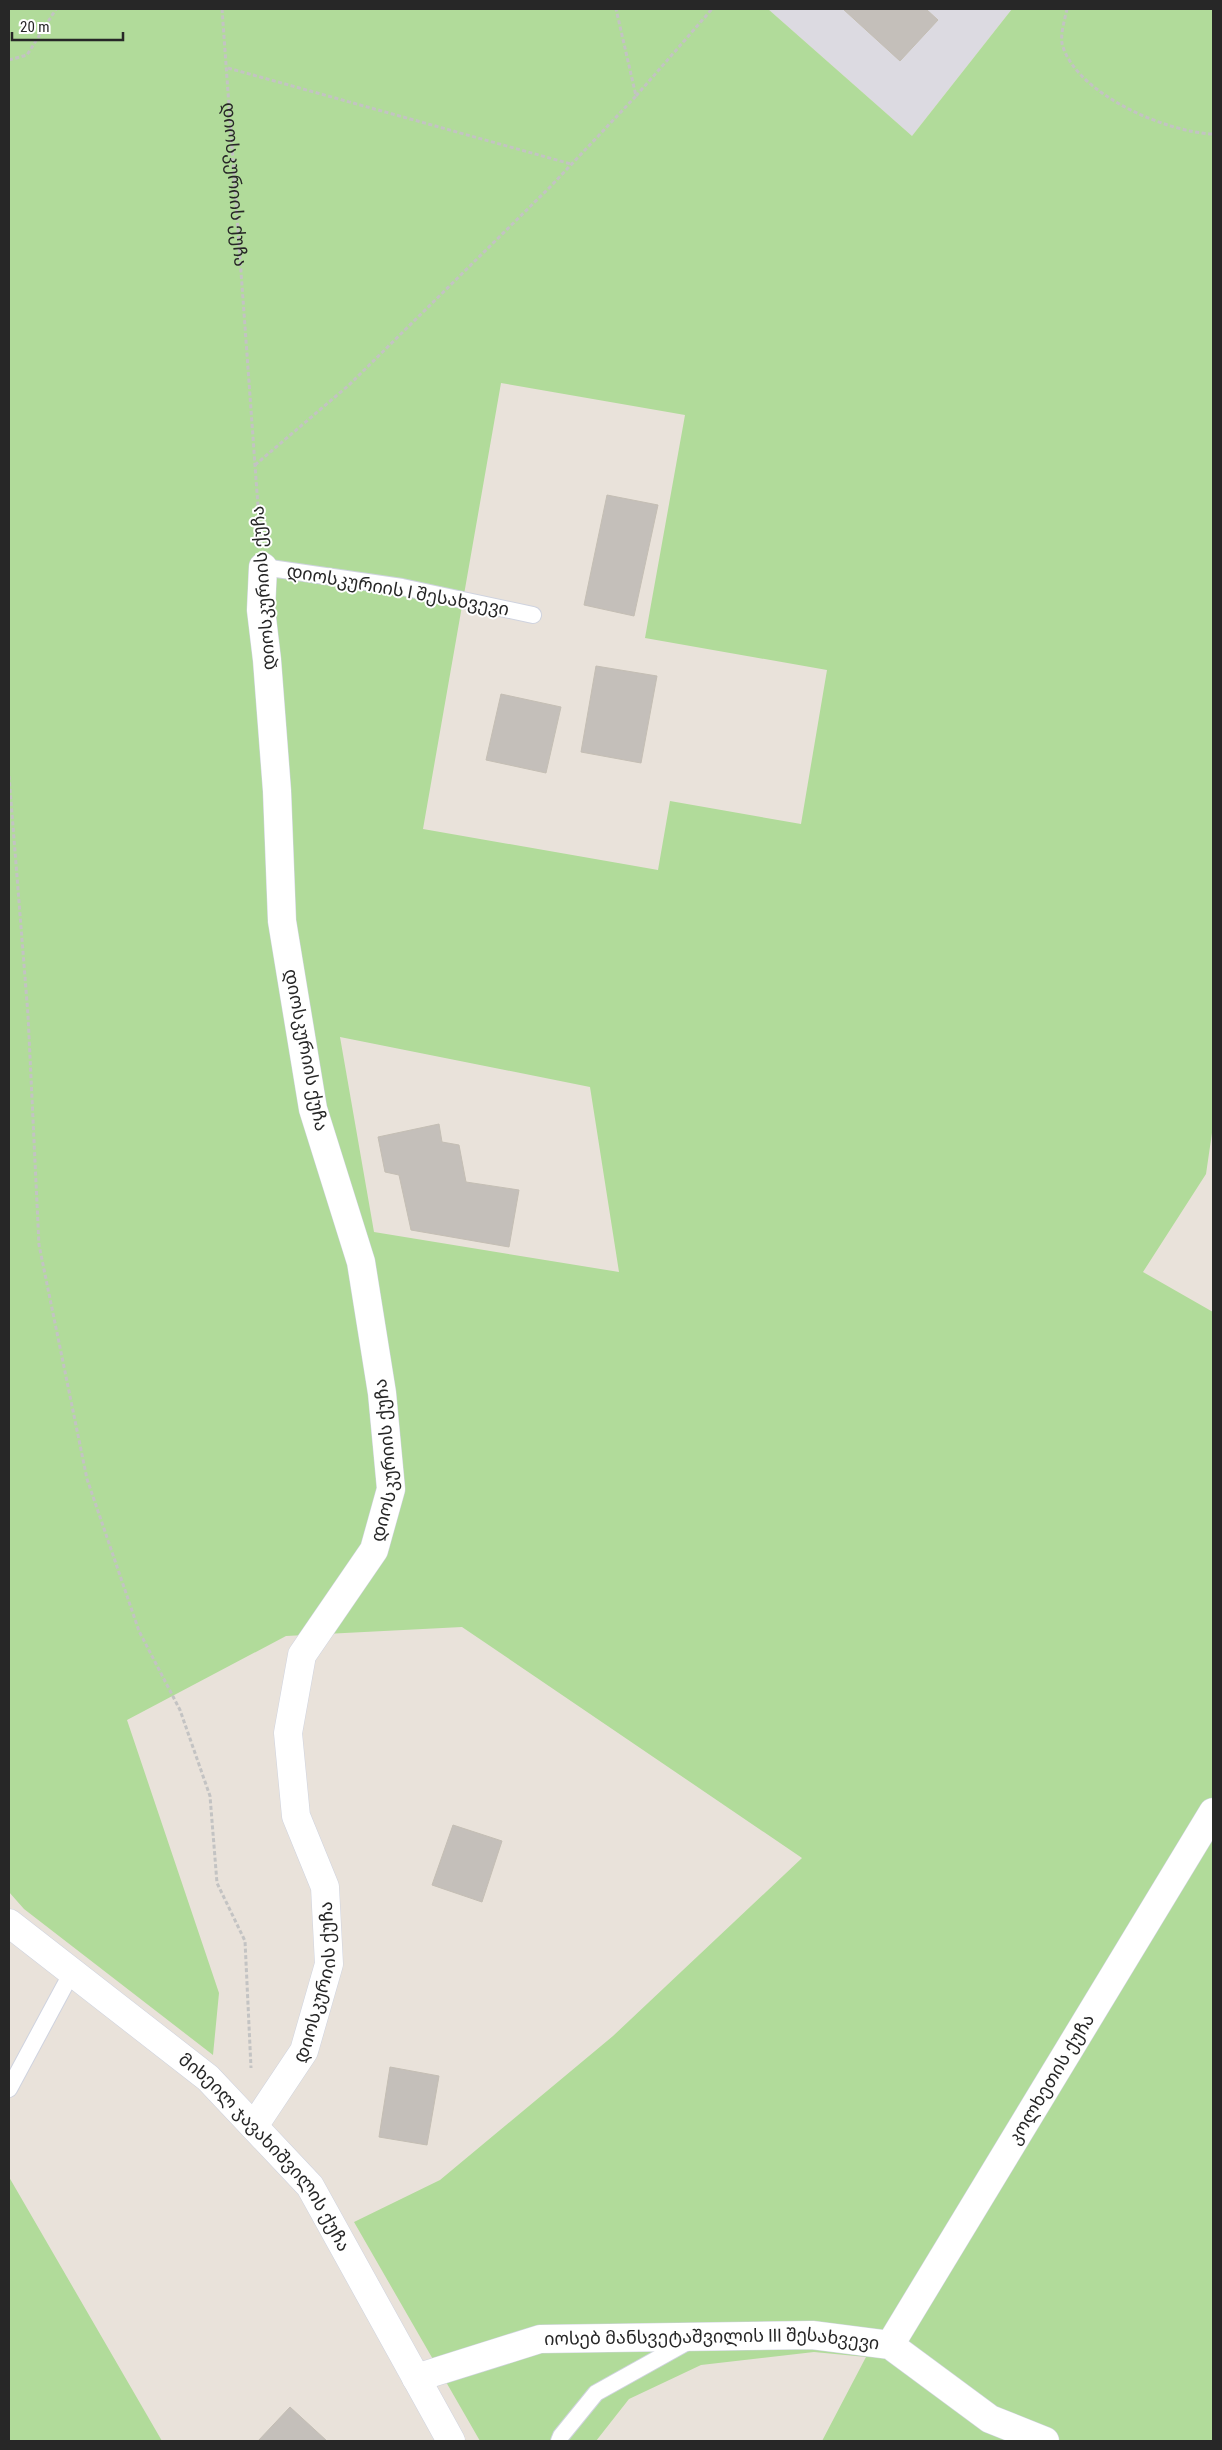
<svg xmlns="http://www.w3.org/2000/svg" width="1222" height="2450" font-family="'Roboto Condensed','Noto Sans Georgian',sans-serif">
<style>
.industrial{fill:#dcdae1}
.green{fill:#b1db9a;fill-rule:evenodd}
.building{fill:#c4bfba;stroke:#c4beb4}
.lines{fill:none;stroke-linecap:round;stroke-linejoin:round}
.lane-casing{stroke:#cfd3df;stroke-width:18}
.street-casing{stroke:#cfd3df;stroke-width:29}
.secondary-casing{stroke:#cfd3df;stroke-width:29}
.path{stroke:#c3c3c3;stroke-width:3;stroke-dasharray:4 2.5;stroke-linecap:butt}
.lane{stroke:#fff;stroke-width:16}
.street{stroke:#fff;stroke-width:28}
.secondary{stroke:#fff;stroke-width:28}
.labels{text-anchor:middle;stroke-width:4;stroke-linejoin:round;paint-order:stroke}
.street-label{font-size:18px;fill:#272727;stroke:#fff}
</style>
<rect width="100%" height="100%" fill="#e9e2da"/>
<path class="industrial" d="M768,9H1012L912,136Z"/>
<path class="green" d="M9,9H768L912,136L1012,9H1213V1126L1206,1174L1143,1272L1213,1312V2441H822L866,2357L814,2352L701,2365L629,2399L596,2441H480L354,2222L440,2180L613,2036L802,1858L462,1627L286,1636L127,1720L219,1993L213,2055L24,1909L9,1892ZM501,383L685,415L645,638L827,670L801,824L670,801L658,870L423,829ZM340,1037L590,1087L619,1272L374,1232Z
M9,2177L162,2441H9Z"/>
<path class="building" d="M843,9H926L938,20L900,61Z
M607,495L658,505L634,616L584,605Z
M596,666L657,676L641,763L581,752Z
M501,694L561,707L546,773L486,760Z
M439,1124L442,1142L459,1145L466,1182L519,1190L509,1247L411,1230L399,1175L385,1172L378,1137Z
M453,1825L502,1841L482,1902L432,1885Z
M390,2067L439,2076L427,2145L379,2137Z
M290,2407L327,2441H258Z"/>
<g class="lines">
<defs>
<path id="lane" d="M263,567L402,587L533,615
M9,2089L72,1972
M559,2441L561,2436L596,2393L691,2340"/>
<g id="street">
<path id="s2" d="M254,2126L304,2051L329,1964L325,1887L296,1816L288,1733L302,1655L374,1550L391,1489L382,1393L361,1262L313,1109L282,921L277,791L267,660L261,610L263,567"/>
<path id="s3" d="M890,2345L1213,1812"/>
<path id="s4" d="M416,2378L540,2339L812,2335L890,2345L990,2419L1045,2441"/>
</g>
<g id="secondary">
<path id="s5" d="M9,1923L208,2078L310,2186L451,2441"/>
</g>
</defs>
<use href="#lane" class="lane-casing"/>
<use href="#street" class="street-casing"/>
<use href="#secondary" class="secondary-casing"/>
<g class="path">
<path id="s1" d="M222,9L260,534"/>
<path d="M1067,9C1065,19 1059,37 1063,47C1079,95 1166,132 1213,134"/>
<path d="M9,60L27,55L56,9"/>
<path d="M228,68L571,164"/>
<path d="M636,96L712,9"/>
<path d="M255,465L349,385L550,187L636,96L616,9"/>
<path d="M9,776L28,1015L39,1245L87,1479L139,1631L180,1710L210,1796L217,1883L245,1941L251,2068"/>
</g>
<use href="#lane" class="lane"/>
<use href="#street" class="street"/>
<use href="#secondary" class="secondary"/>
</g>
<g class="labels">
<g class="street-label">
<text dy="6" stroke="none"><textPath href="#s1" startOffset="176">დიოსკურიის ქუჩა</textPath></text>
<text transform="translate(263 588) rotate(-94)" y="6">დიოსკურიის ქუჩა</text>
<text transform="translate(398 590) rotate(10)" y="6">დიოსკურიის I შესახვევი</text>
<text transform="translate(306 1050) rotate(79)" y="6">დიოსკურიის ქუჩა</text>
<text dy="6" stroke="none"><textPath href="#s2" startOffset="716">დიოსკურიის ქუჩა</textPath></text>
<text dy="6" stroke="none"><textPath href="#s2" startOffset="161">დიოსკურიის ქუჩა</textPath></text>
<text dy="6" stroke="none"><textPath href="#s3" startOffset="311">კოლხეთის ქუჩა</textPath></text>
<text dy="6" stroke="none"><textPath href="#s5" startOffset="346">მიხეილ ჯავახიშვილის ქუჩა</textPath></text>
<text dy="6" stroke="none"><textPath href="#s4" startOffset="302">იოსებ მანსვეტაშვილის III შესახვევი</textPath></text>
</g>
</g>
<rect width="1222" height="2450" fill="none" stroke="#272727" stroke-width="20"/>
<path d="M12 32v8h111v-8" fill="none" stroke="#272727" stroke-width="2.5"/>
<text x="20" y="32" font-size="15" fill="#272727" stroke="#ffffff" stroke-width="4" paint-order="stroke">20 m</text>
</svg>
